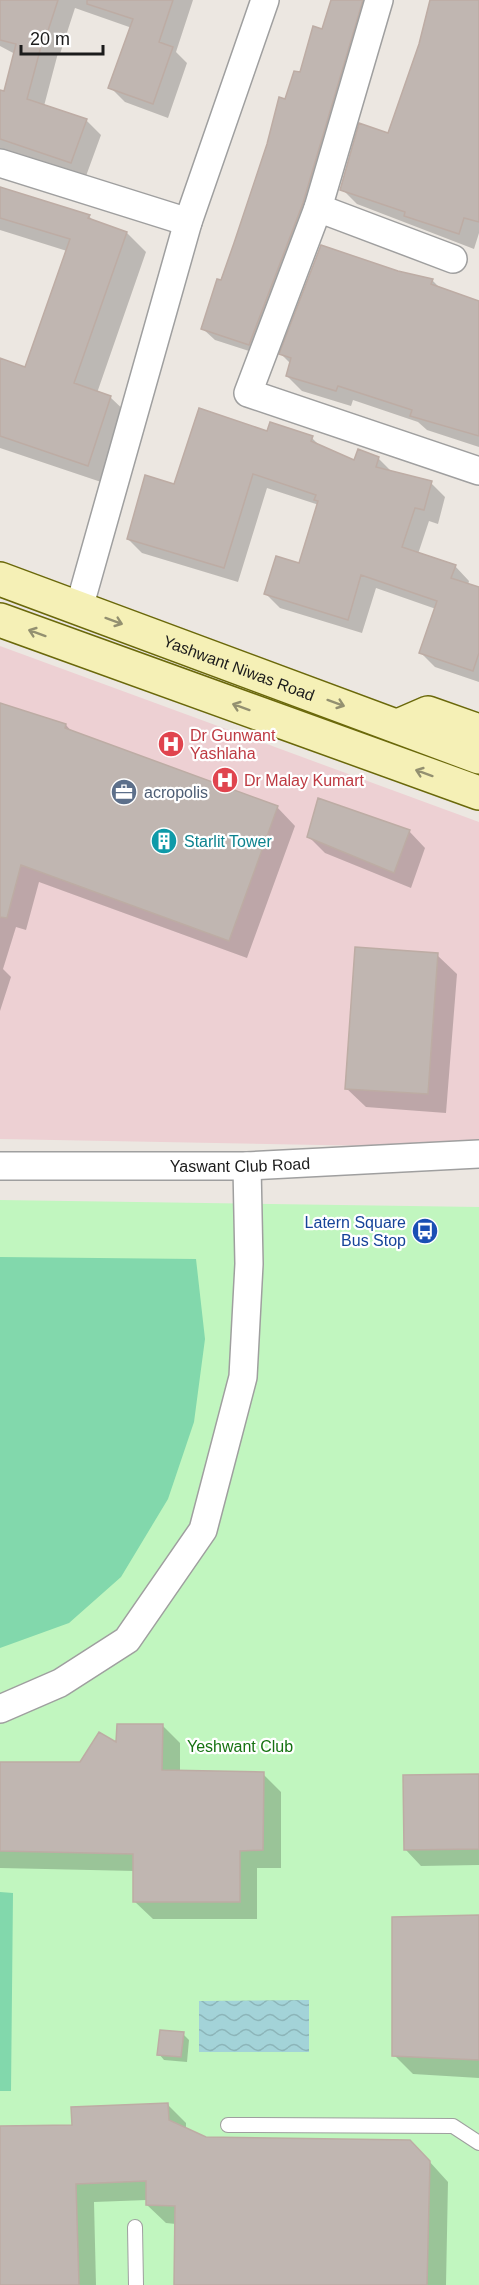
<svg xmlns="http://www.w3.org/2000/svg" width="479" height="2285" font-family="Helvetica,sans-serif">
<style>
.commercial{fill:#edd0d3}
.park{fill:#c1f6bf}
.pitch{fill:#82d8ac}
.water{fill:url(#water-waves)}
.shadow{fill:#0003}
.building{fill:#c0b6b1;stroke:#bdaca4;stroke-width:1.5}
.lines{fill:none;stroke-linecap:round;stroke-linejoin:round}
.service-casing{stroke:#9f9f9f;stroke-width:16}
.minor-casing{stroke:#9f9f9f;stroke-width:30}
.secondary-casing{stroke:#6a680a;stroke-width:36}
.service{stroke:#fff;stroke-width:14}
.minor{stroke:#fff;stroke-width:27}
.secondary{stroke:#f5f0b6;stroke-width:33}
.oneway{stroke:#939070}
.labels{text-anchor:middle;stroke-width:4.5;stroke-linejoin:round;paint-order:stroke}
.street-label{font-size:16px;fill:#1b1b1b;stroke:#fff}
.health-label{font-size:16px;fill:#be3a42;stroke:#fff;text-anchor:start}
.service-label{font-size:16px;fill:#4e5e75;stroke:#fff;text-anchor:start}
.culture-label{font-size:16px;fill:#0d838f;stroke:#fff;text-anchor:start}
.transit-label{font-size:16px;fill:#164399;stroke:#fff;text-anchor:end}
.park-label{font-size:16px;fill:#157211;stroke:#fff}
</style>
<defs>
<pattern id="water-waves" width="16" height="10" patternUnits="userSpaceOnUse" patternTransform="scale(1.5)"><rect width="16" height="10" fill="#a3d3d8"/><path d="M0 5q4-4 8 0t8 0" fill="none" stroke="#8cb5b9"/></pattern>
</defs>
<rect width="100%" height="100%" fill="#ece7e1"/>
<path class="commercial" d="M0,646L479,822V1148L0,1139Z"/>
<path class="park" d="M0,1200L479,1207V2285H0Z"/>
<path class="pitch" d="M0,1257L196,1259L205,1339L194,1422L168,1499L121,1577L69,1623L0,1648Z
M0,1892L13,1893L11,2091H0Z"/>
<path class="water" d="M309,2000V2052H199V2001Z"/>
<path class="shadow" d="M0,0H193L176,52L187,63L168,118L125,102L110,87L132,28L75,8L60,54L58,53L44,106L86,120L101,135L86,176L0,148V92L5,93L15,54L0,46Z
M332,0H383L261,355L215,340L203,329L286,100L323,31Z
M431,0H479V233L474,249L357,204L342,189L388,135L420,45Z
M0,189L89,216L94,222L127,233L146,252L97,393L110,397L130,416L107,484L0,448V360L26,368L67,251L0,230Z
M398,272L432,280L442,290L479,303V447L427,430L418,422L353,400L351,406L302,391L287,376L291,364L281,354Z
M268,433L312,438L322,448L355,462L359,451L379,459L393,473L431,483L445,497L438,524L429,521L418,554L455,566L469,581L468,585L479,588V682L435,667L421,653L436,609L376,588L362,633L280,608L266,594L300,564L319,505L267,488L238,582L142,553L128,539L175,486Z
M0,704L66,725L73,733L277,807L295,826L247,958L39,882L26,930L16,927L3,969L11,977L0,1011Z
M409,831L425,848L411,888L325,853L308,836Z
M437,955L457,974L446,1113L366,1107L346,1088Z
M162,1725L180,1743V1772L263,1774L281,1792V1868H257V1919H153L134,1901L135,1871L0,1868V1764H81Z
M479,1776V1865L421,1866L405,1849Z
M479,1917V2078L413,2074L394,2055Z
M183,2034L189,2040L187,2062L164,2060L159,2054Z
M167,2104L186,2123V2129L206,2138L429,2161L448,2182L446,2285H175L176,2224L166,2223L147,2205V2200L94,2202L96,2285H0V2127L73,2126Z"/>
<path class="building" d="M0,0H58L45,40L43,39L27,99L87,119L71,163L0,139V90L4,91L16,44L0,40Z
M87,0H173L159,42L173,47L153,104L108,88L133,19L87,4Z
M331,0H363L303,203L249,345L201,329L217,279L221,280L234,243L267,144L279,97L285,99L294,71L300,72L313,26L322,29Z
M430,0H479V222L464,218L459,234L404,216L405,212L340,190L359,123L388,133L419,44Z
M0,187L90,215L88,218L127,232L74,383L111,396L88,466L0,436V358L25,367L70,239L0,218Z
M321,245L398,271L433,279L431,284L479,301V436L410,416L412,410L338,386L336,391L286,376L291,358L279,354Z
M199,408L267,431L270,422L313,436L311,441L354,460L358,449L379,457L376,467L432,481L424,510L415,508L402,547L456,565L451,578L479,587V653L473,671L419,653L437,601L361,575L348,620L264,594L276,556L299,563L318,501L314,500L316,495L253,474L224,568L127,539L145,475L174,484Z
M0,703L66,724L65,728L278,806L229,941L21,865L7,918L0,917Z
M318,798L410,830L394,873L307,837Z
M355,947L438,953L428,1094L345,1089Z
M117,1724H163L162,1770L264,1772L263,1850L240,1851V1902H133V1854L0,1851V1762H80L99,1732L116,1742Z
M479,1774V1849L404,1850L403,1775Z
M479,1915V2060L392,2056V1917Z
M160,2030L184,2032L181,2057L157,2055Z
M168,2103L169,2120L206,2137L410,2140L430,2161L427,2285H174L175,2206L146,2205V2181L76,2184L79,2285H0V2126L72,2125L71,2107Z"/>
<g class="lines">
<defs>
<path id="service" d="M228,2125L453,2126L479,2143
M135,2227L136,2285"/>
<g id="minor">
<path d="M379,0L318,208L248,393L479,471"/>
<path d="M0,163L188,222"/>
<path d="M318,208L453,259"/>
<path d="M79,608L188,222L265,0"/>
<path id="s1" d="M0,1166H247L479,1154"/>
<path d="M0,1709L60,1683L127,1640L203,1530L243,1377L249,1264L247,1166"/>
</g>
<g id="secondary">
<path id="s2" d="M0,579L479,757"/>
<path d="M0,620L479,793"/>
<path d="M398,726L428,713L479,731"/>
</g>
</defs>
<use href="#service" class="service-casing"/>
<use href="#minor" class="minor-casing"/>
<use href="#secondary" class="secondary-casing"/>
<use href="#service" class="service"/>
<use href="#minor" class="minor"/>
<use href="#secondary" class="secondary"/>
</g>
<defs><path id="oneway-shaft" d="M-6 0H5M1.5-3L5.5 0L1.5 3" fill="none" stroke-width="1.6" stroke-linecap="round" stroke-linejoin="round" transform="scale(1.5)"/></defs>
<g class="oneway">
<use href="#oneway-shaft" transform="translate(114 621) rotate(20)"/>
<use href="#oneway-shaft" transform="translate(37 633) rotate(-160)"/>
<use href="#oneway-shaft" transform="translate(336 703) rotate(20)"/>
<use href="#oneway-shaft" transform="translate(241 707) rotate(-160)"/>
<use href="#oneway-shaft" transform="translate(424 773) rotate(-160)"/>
</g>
<defs>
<symbol id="hospital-disc" viewBox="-11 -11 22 22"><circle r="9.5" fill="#e0444e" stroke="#fff"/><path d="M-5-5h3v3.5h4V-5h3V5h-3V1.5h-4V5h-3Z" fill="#fff"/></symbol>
<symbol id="office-disc" viewBox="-11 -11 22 22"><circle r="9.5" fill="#5c6f8a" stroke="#fff"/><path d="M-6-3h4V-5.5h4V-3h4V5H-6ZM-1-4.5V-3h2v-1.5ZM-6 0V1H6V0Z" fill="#fff"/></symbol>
<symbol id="building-disc" viewBox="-11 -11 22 22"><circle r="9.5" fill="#0f9aa8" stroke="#fff"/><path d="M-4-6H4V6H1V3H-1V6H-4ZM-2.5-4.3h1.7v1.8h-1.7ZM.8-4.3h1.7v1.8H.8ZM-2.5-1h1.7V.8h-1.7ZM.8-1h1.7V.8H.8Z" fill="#fff"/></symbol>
<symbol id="bus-disc" viewBox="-11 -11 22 22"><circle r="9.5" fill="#1a4fb4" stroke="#fff"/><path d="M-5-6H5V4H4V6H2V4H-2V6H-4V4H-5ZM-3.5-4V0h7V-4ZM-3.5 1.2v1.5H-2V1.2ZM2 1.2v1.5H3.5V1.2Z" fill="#fff"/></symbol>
</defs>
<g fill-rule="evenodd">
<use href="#hospital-disc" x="156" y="729" width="30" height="30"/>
<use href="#hospital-disc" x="210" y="765" width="30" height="30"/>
<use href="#office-disc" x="109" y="777" width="30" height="30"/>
<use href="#building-disc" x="149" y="826" width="30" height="30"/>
<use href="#bus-disc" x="410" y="1216" width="30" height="30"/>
</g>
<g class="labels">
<g class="street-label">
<text dy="6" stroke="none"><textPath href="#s2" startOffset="255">Yashwant Niwas Road</textPath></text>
<text dy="6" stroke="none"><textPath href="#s1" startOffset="240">Yaswant Club Road</textPath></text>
</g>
<g class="health-label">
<text x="190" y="741">Dr Gunwant<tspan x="190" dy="18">Yashlaha</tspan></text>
<text x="244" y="786">Dr Malay Kumart</text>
</g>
<g class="service-label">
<text x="144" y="798">acropolis</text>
</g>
<g class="culture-label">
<text x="184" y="847">Starlit Tower</text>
</g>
<g class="transit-label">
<text x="406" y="1228">Latern Square<tspan x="406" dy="18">Bus Stop</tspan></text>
</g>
<g class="park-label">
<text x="240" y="1752">Yeshwant Club</text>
</g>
</g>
<path d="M21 45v9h82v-9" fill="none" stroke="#1b1b1b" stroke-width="3"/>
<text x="30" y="45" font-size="18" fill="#1b1b1b" stroke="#ffffff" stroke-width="4.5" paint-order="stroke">20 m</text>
</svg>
